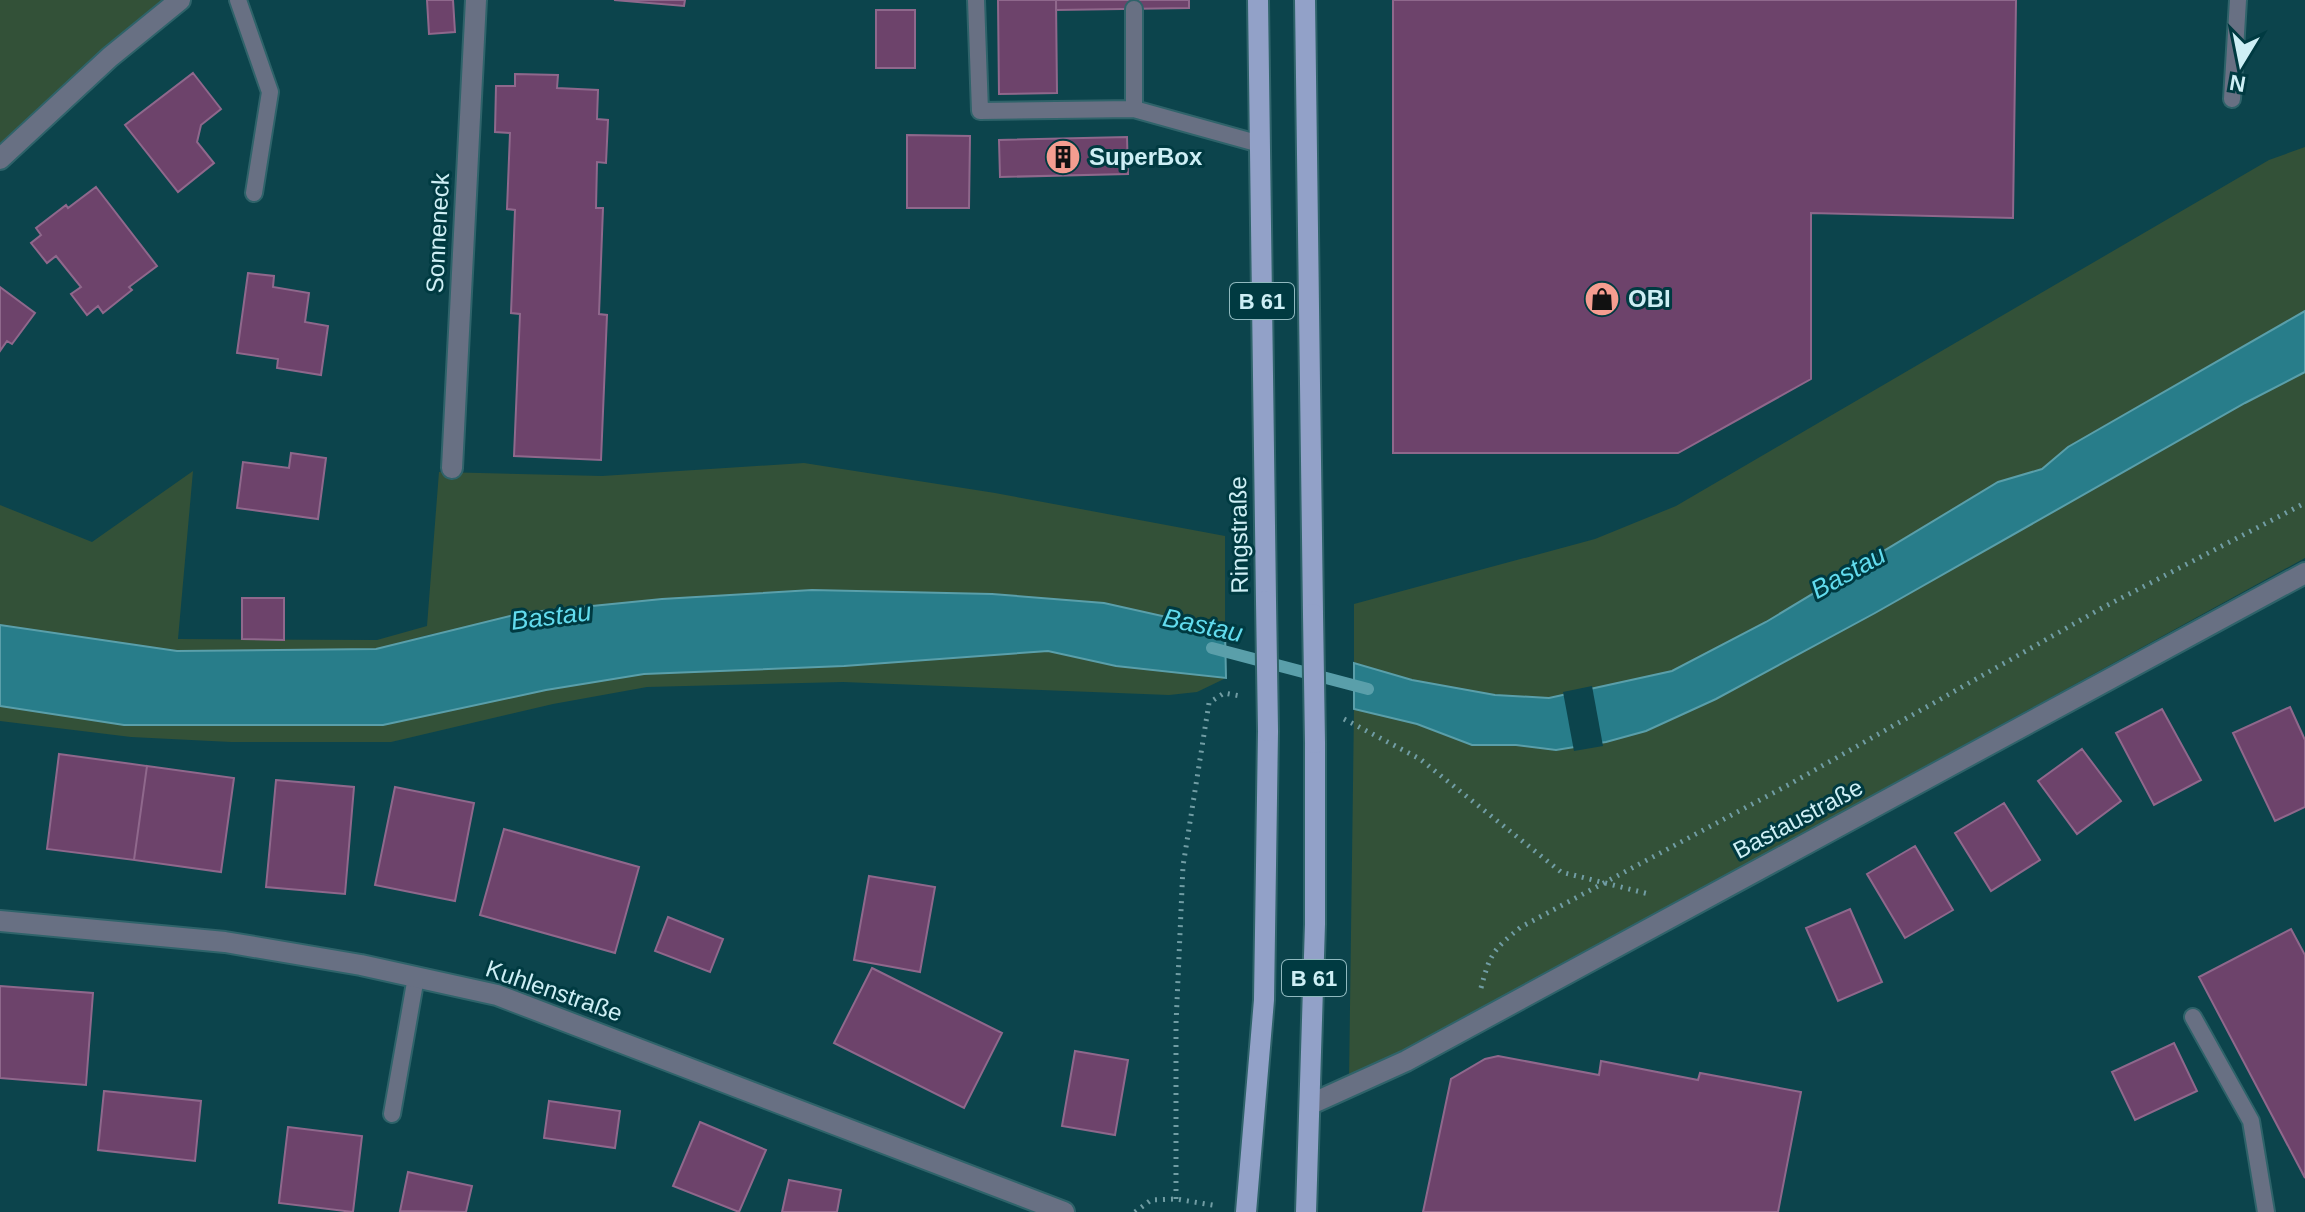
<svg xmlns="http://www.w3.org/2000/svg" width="2305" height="1212" font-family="Helvetica,sans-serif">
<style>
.green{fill:#335138}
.water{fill:#287d8a;stroke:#5a9faa;stroke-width:2}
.pier{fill:#0c444c}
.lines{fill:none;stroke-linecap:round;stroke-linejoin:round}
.stream{stroke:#5a9faa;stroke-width:12}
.building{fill:#6d436b;stroke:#8f688c;stroke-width:2}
.service-casing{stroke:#2f636a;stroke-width:20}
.minor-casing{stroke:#2f636a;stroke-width:24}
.primary-casing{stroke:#2f636a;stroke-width:24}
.path{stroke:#719da4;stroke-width:5;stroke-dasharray:2 6;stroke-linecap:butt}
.service{stroke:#687083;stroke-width:16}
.minor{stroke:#687083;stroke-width:20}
.primary{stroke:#92a1c8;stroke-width:20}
.primary-bridge-casing{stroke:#2f636a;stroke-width:24;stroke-linecap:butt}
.primary-bridge{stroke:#92a1c8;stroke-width:20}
.labels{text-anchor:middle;stroke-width:6;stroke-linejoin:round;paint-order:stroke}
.shield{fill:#003a41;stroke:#90b9bf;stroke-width:2}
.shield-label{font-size:22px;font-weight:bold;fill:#ceeff5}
.poi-label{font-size:24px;font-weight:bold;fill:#ceeff5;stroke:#003a41;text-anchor:start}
.street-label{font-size:24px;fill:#ceeff5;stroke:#003a41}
.water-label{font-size:26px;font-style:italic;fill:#62dcee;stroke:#003a41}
</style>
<rect width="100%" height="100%" fill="#0c444c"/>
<path class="green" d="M0,0H182L0,159Z
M2305,147V311L2068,447L2042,469L1998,482L1766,622L1672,671L1549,698L1495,695L1412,680L1354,663V604L1595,539L1676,506L2269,160Z
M2305,372V558L1349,1082L1354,709L1417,724L1444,735L1556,750L1646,731L1716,699L1875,613L2245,403Z
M804,463L995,493L1225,536V630L1104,603L992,594L432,634L376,649L177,651L0,625V505L92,542L193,471L178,639L377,640L427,626L439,472L602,476Z
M1048,651L1116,666L1226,678L1197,692L1169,695L843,682L647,687L553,704L391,742H231L131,737L0,721V706L124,725H383L546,690L644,674L844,666Z"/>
<path class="water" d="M2305,311V372L2245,403L1875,613L1716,699L1646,731L1606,742L1556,750L1516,745H1472L1417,724L1354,709V663L1412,680L1495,695L1549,698L1672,671L1766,622L1998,482L2042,469L2068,447Z
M812,590L992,594L1104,603L1225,630L1226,678L1116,666L1048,651L844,666L644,674L546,690L383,725H124L0,706V625L177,651L376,649L522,613L662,599Z"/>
<path class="pier" d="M1592,686L1603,746L1574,751L1563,692Z"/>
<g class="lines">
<path class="stream" d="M1212,648L1368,689"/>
</g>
<path class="building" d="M427,0H453L455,32L429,34Z
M614,0H685L684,6Z
M998,0H1056L1057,93L999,94Z
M1056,0H1189V8L1056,10Z
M1393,0H2016L2013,218L1811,213V379L1678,453H1393Z
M876,10H915V68H876Z
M193,73L221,109L201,125L197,142L214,163L178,192L125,125Z
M515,74L558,75L557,88L598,90L597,119L608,120L606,163L597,162L596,208H603L599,314L607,315L601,460L514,456L520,314L511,313L515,210L507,209L510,133L495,132L496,86H515Z
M907,135L970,136L969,208H907Z
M1127,137L1128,174L1000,177L999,140Z
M96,187L157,266L129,287L132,290L103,313L98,306L87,315L71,294L81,287L56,256L47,263L31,243L41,235L36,228L66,205L68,208Z
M248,273L274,276L273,287L309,293L305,322L328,326L321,375L277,368L278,359L237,353Z
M0,287L35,313L12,344L7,341L0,351Z
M291,453L326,458L318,519L237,508L243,462L289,468Z
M242,598H284V640L242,639Z
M2290,707L2305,740V807L2275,821L2233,733Z
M2162,709L2201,780L2154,805L2116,733Z
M2082,749L2121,801L2077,834L2038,781Z
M59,754L147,766L134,860L47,849Z
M147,766L234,778L221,872L134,860Z
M276,780L354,787L345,894L266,887Z
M395,787L474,803L455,901L375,885Z
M2004,803L2040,860L1991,891L1955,833Z
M504,829L639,867L615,953L480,915Z
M1915,846L1953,910L1905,938L1867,874Z
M869,876L935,887L920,972L854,960Z
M1850,909L1882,982L1838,1001L1806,928Z
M668,917L723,939L710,972L655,951Z
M2291,929L2305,955V1178L2199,977Z
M872,968L1002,1033L964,1108L834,1043Z
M0,986L93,993L86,1085L0,1078Z
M2174,1043L2197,1091L2135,1120L2112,1072Z
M1075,1051L1128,1060L1115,1135L1062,1126Z
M1498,1056L1599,1075L1601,1061L1698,1080L1700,1073L1801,1092L1778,1212H1423L1451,1079L1485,1059Z
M104,1091L201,1101L195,1161L98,1150Z
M549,1101L620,1111L615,1148L544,1138Z
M700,1122L766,1150L739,1212L673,1186Z
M288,1127L362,1136L353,1212L279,1203Z
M408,1172L472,1186L466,1212L400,1211Z
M789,1180L841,1190L837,1212H782Z"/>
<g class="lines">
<defs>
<path id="service" d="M238,0L270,92L254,193
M976,0L980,111L1134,109
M1134,9V109L1260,144
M2232,99L2238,0
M2193,1017L2251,1121L2266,1212
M392,1114L416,977"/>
<path id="minor" d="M0,159L110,57L180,0
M452,468L476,0
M0,921L225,942L361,965L497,995L1064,1212
M1311,1104L1406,1061L2305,573"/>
<path id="primary" d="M1258,0L1266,601
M1305,0L1313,614
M1246,1212L1264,1000L1268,731
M1306,1212L1315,924V743"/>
</defs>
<use href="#service" class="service-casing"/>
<use href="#minor" class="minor-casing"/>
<use href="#primary" class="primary-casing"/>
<path class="path" d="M1344,719L1420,759L1561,872L1649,894
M1481,988C1490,953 1494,949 1521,927L1790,784L2102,608L2305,503
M1176,1199V1024L1183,866L1209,703L1224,693L1240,696
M1135,1212L1151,1200L1176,1199L1218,1206"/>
<use href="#service" class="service"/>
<use href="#minor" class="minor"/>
<use href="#primary" class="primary"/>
<defs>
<path id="primary-bridge" d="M1266,601L1268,731
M1313,614L1315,743"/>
</defs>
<use href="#primary-bridge" class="primary-bridge-casing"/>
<use href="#primary-bridge" class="primary-bridge"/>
</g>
<defs>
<symbol id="building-disc" viewBox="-11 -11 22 22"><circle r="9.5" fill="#f59d90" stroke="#003a41"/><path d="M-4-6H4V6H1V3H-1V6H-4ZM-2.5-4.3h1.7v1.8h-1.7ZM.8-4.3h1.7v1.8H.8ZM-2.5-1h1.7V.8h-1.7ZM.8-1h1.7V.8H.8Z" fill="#111"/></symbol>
<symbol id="shop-disc" viewBox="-11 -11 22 22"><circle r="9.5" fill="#f59d90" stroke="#003a41"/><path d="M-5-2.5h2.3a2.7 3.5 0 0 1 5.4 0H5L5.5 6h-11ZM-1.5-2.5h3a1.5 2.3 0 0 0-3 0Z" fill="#111"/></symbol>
</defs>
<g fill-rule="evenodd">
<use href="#building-disc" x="1043" y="137" width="40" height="40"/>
<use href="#shop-disc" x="1582" y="279" width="40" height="40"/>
</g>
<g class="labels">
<g class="shield">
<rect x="1230" y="283" width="64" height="36" rx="6"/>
<rect x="1282" y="960" width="64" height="36" rx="6"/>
</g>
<g class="shield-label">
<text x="1262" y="309">B 61</text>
<text x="1314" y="986">B 61</text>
</g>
<g class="poi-label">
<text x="1089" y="165">SuperBox</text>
<text x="1628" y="307">OBI</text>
</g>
<g class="street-label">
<text transform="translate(438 233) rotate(-87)" y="8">Sonneneck</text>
<text transform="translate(1239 535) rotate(-91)" y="8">Ringstraße</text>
<text transform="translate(1798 819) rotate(-28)" y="8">Bastaustraße</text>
<text transform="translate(554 991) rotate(19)" y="8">Kuhlenstraße</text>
</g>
<g class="water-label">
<text transform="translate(1848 572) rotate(-29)" y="9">Bastau</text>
<text transform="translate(551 616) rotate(-7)" y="9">Bastau</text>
<text transform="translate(1203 625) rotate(12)" y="9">Bastau</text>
</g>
</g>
<g transform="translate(2241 64) rotate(190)" stroke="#003a41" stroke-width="6" paint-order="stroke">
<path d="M0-6L14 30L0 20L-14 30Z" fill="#ceeff5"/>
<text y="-12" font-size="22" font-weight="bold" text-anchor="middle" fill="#ceeff5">N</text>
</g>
</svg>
